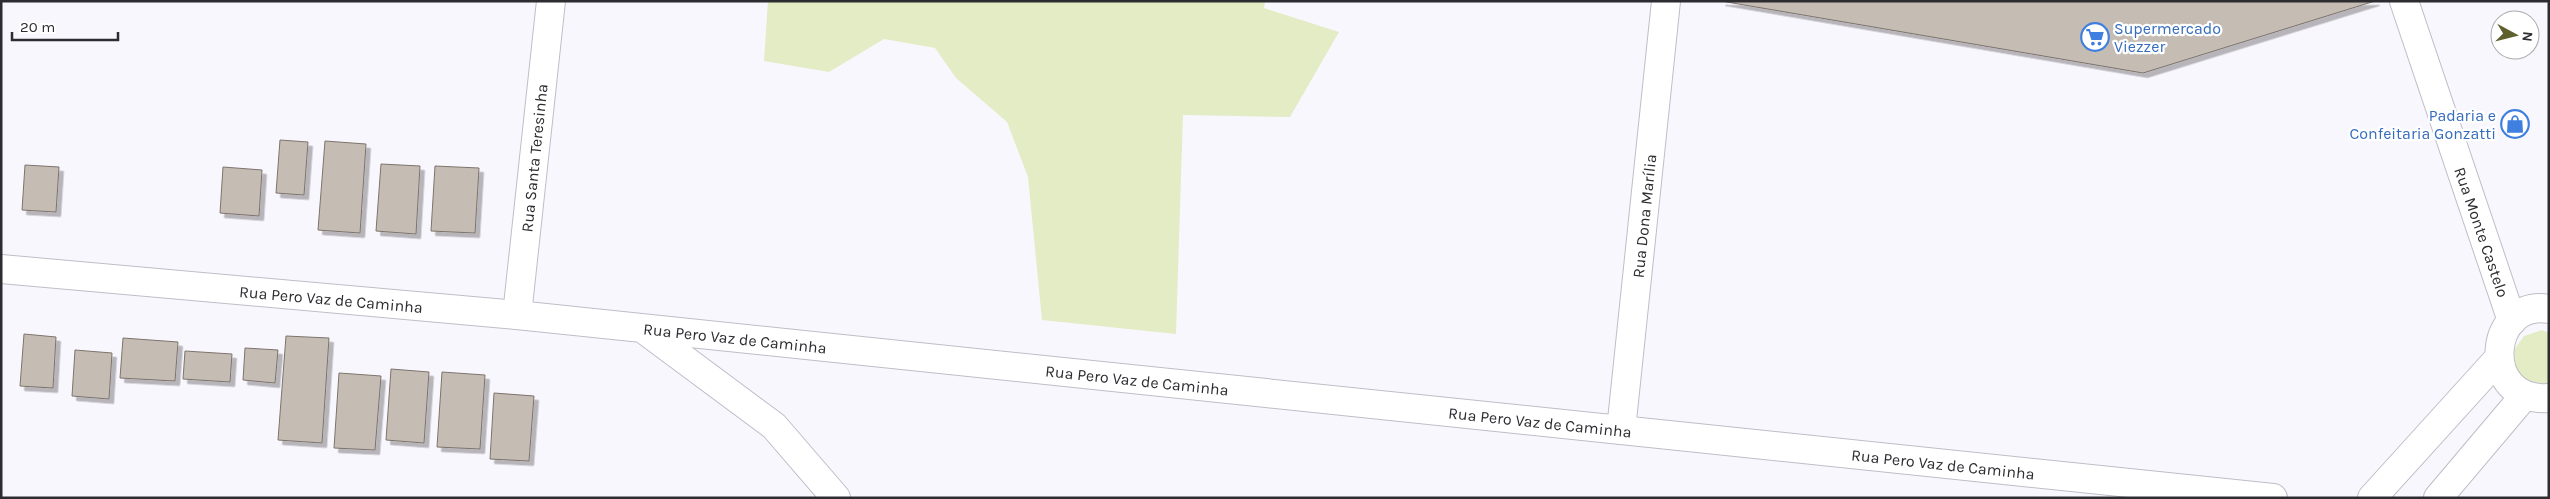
<svg xmlns="http://www.w3.org/2000/svg" width="2550" height="499" font-family="Karla,sans-serif">
<style>
.green{fill:#e4ecc6}
.building{fill:#c5bcb4;stroke:#7c736c;filter:url(#shadow)}
.lines{fill:none;stroke-linecap:round;stroke-linejoin:round}
.street-casing{stroke:#bfbdc7;stroke-width:30}
.secondary-casing{stroke:#bfbdc7;stroke-width:30}
.primary-casing{stroke:#bfbdc7;stroke-width:30}
.street{stroke:#fff;stroke-width:28}
.secondary{stroke:#fff;stroke-width:28}
.primary{stroke:#fff;stroke-width:28}
.labels{text-anchor:middle;stroke-width:4.5;stroke-linejoin:round;paint-order:stroke}
.shop-label{font-size:16px;fill:#366cbe;stroke:#fff;text-anchor:start}
.street-label{font-size:16px;fill:#2d2c30;stroke:#fff}
</style>
<defs>
<filter id="shadow"><feDropShadow dx="4.5" dy="4.5" stdDeviation="0" flood-color="#0004"/></filter>
</defs>
<rect width="100%" height="100%" fill="#f9f7fe"/>
<path class="green" d="M768,1H1265L1264,8L1339,32L1290,117L1183,115L1176,334L1042,320L1028,177L1007,122L956,78L935,48L884,39L829,72L764,61Z
M2542,330L2549,333V382L2543,385L2527,381L2515,368L2514,350L2524,336Z"/>
<path class="building" d="M1721,1H2375L2143,73Z
M280,140L308,142L304,195L276,193Z
M325,141L366,144L360,233L318,230Z
M381,164L420,166L416,234L376,231Z
M25,165L59,167L56,212L22,210Z
M435,166L479,168L475,233L431,231Z
M223,167L262,170L259,216L220,213Z
M24,334L56,337L53,388L20,386Z
M286,336L329,338L322,443L278,440Z
M123,338L178,342L175,381L120,378Z
M245,348L278,350L275,383L243,380Z
M75,350L112,353L109,399L72,396Z
M185,351L232,354L230,382L183,379Z
M391,369L429,372L424,443L386,440Z
M442,372L485,375L480,449L437,447Z
M339,373L381,376L375,450L334,448Z
M494,393L534,396L529,461L490,459Z"/>
<g class="lines">
<defs>
<path id="street" d="M1,269L517,315
M1621,430L1666,1"/>
<path id="secondary" d="M551,1L517,315L2273,498
M2404,1L2512,321
M642,328L774,426L836,498"/>
<path id="primary" d="M2549,309C2488,298 2478,403 2549,398
M2372,498L2498,359
M2438,498L2525,395"/>
</defs>
<use href="#street" class="street-casing"/>
<use href="#secondary" class="secondary-casing"/>
<use href="#primary" class="primary-casing"/>
<use href="#street" class="street"/>
<use href="#secondary" class="secondary"/>
<use href="#primary" class="primary"/>
</g>
<defs>
<symbol id="supermarket-ring" viewBox="-11 -11 22 22"><circle r="9.5" fill="#fff" stroke="#3f7fe0" stroke-width="1.5"/><path d="M-6-5.5h2.5l.6 2H6L4.5 2H-2.5L-4.4-4H-6ZM-1.5 3.2a1.3 1.3 0 1 0 .1 0ZM3 3.2a1.3 1.3 0 1 0 .1 0Z" fill="#3f7fe0"/></symbol>
<symbol id="shop-ring" viewBox="-11 -11 22 22"><circle r="9.5" fill="#fff" stroke="#3f7fe0" stroke-width="1.5"/><path d="M-5-2.5h2.3a2.7 3.5 0 0 1 5.4 0H5L5.5 6h-11ZM-1.5-2.5h3a1.5 2.3 0 0 0-3 0Z" fill="#3f7fe0"/></symbol>
</defs>
<g fill-rule="evenodd">
<use href="#supermarket-ring" x="2079" y="21" width="32" height="32"/>
<use href="#shop-ring" x="2499" y="108" width="32" height="32"/>
</g>
<g class="labels">
<g class="shop-label">
<text x="2114" y="34">Supermercado<tspan x="2114" dy="18">Viezzer</tspan></text>
<text x="2496" y="121" text-anchor="end">Padaria e<tspan x="2496" dy="18">Confeitaria Gonzatti</tspan></text>
</g>
<g class="street-label">
<text transform="translate(534 158) rotate(-84)" y="6">Rua Santa Teresinha</text>
<text transform="translate(1644 216) rotate(-84)" y="6">Rua Dona Marília</text>
<text transform="translate(2482 232) rotate(71)" y="6">Rua Monte Castelo</text>
<text transform="translate(331 299) rotate(5)" y="6">Rua Pero Vaz de Caminha</text>
<text transform="translate(735 338) rotate(6)" y="6">Rua Pero Vaz de Caminha</text>
<text transform="translate(1137 380) rotate(6)" y="6">Rua Pero Vaz de Caminha</text>
<text transform="translate(1540 422) rotate(6)" y="6">Rua Pero Vaz de Caminha</text>
<text transform="translate(1943 464) rotate(6)" y="6">Rua Pero Vaz de Caminha</text>
</g>
</g>
<rect width="2550" height="499" fill="none" stroke="#2d2c30" stroke-width="5"/>
<g transform="translate(2515 35) rotate(97)"><circle r="24" fill="#ffffff" stroke="#ababac"/>
<path d="M0-4L9 19L0 12L-9 19Z" fill="#5f602d"/>
<text y="-8" font-size="14" font-weight="bold" text-anchor="middle" fill="#2d2c30">N</text>
</g>
<path d="M12 32v8h106v-8" fill="none" stroke="#2d2c30" stroke-width="2.5"/>
<text x="20" y="32" font-size="15" fill="#2d2c30" stroke="#ffffff" stroke-width="4" paint-order="stroke">20 m</text>
</svg>
